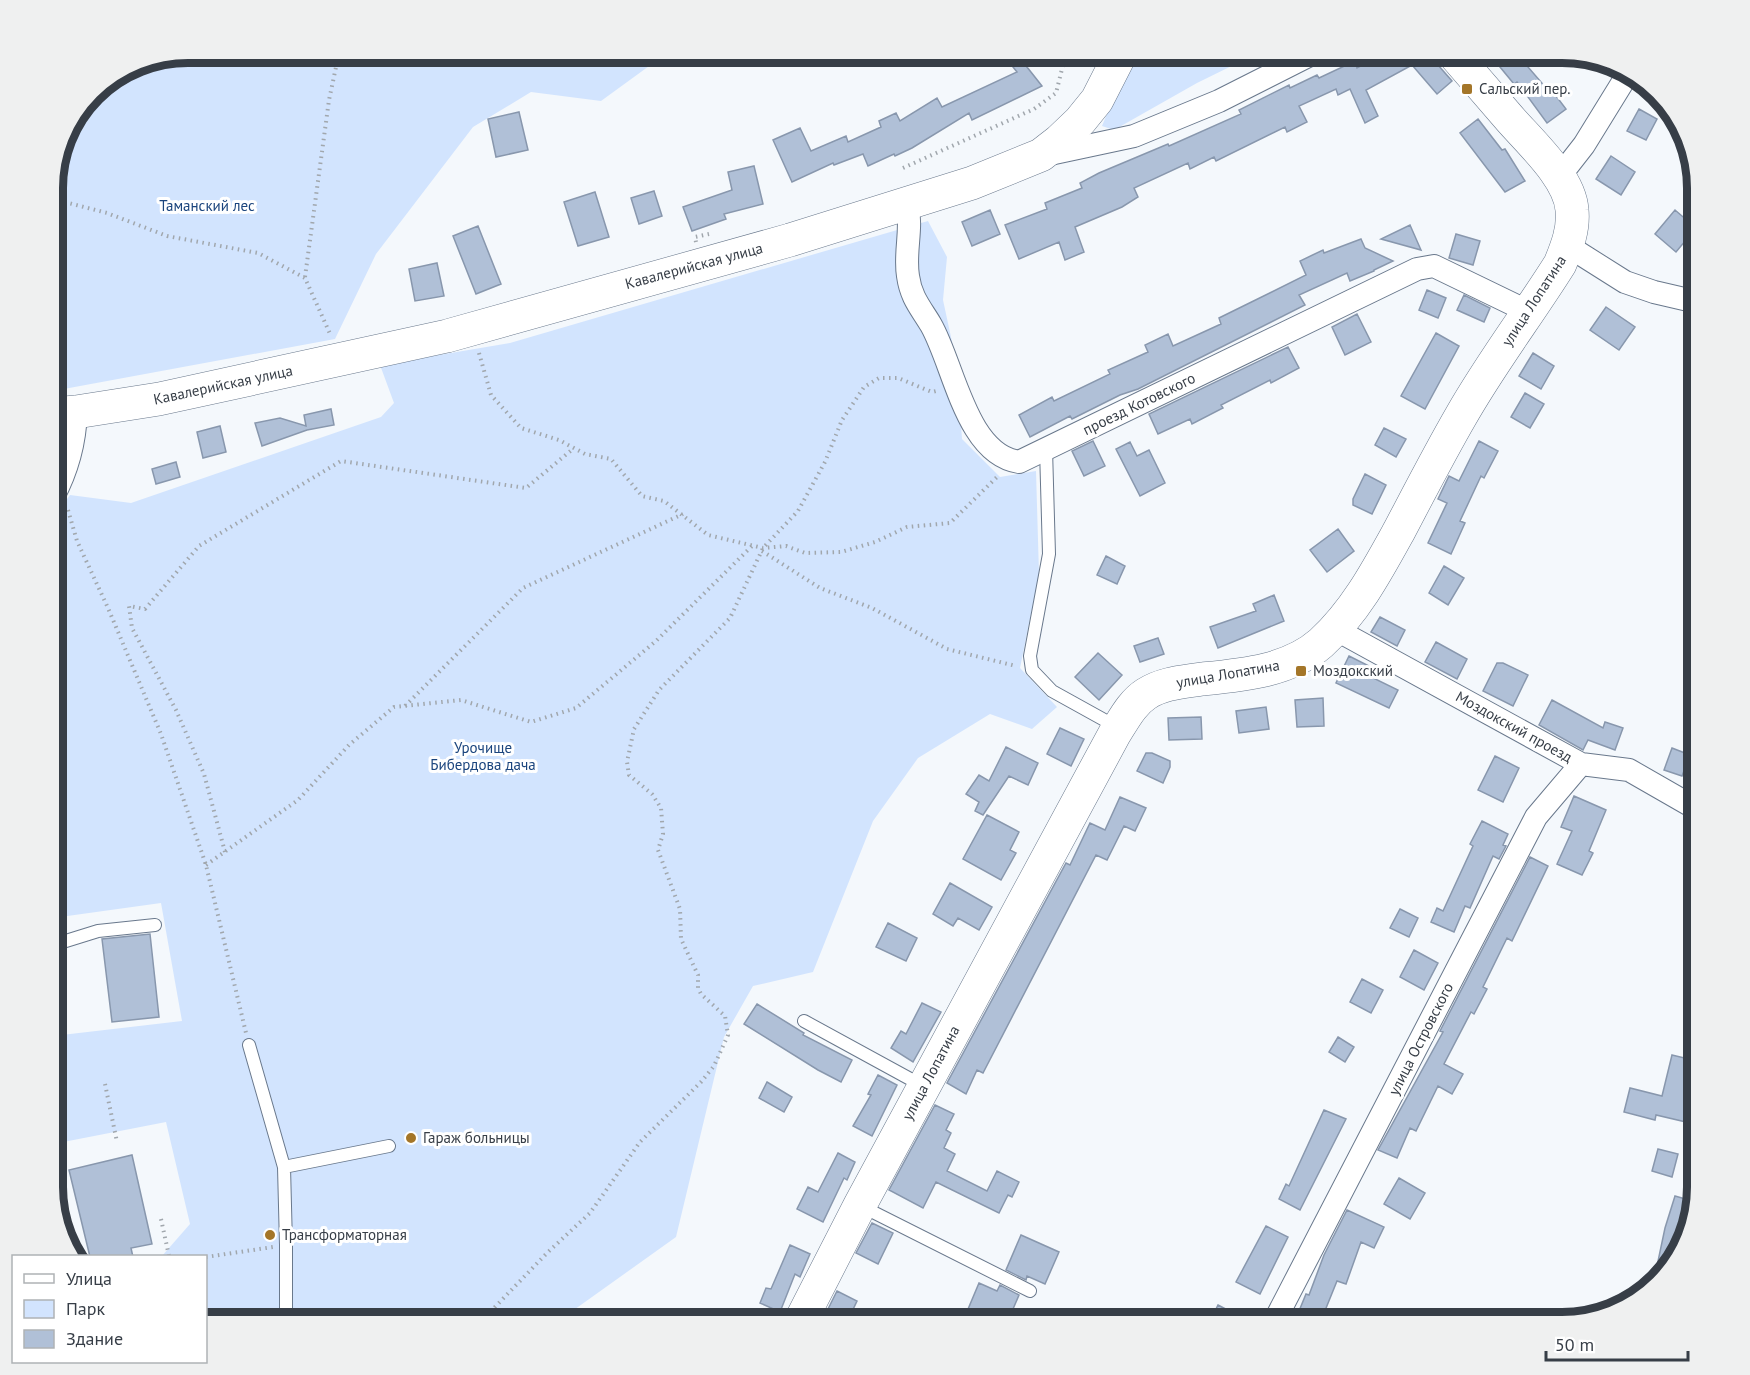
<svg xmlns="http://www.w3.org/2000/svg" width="1750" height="1375" font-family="'PT Sans',sans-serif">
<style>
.green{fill:#d2e4fe}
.building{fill:#b0c0d7;stroke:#8897ad;stroke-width:1.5}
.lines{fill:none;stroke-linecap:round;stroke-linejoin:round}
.lane-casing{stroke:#69788c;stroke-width:14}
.street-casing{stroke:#69788c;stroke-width:24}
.secondary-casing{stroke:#69788c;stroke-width:34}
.path{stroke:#a1a7ad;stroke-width:4;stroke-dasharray:1.5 4.5;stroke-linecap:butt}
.lane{stroke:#fff;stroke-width:12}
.street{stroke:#fff;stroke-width:22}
.secondary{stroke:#fff;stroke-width:33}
.poi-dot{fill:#a47629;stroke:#fff;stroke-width:2}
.labels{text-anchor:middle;stroke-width:6;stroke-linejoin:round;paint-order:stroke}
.poi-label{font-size:15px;fill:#373e47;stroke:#fff;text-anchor:start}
.park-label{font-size:15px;fill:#1a447d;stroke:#fff}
.street-label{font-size:15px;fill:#373e47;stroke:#fff}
.rim{fill:none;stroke:#373e47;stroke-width:8}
</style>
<rect width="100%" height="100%" fill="#f4f8fc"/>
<path class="green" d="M188,53H667L601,101L531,92L473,127L376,254L335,339L53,391V179L66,128L98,86L136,63Z
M1137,53H1258L1197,83L1114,130L1102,126L1109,109Z
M928,221L947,257L943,300L957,365L962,439L1000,477L1036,471L1039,574L1020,668L1057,707L1032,729L990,714L918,758L873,821L813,972L753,986L724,1037L676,1237L557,1322H206V1256H162L190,1224L166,1122L53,1144V1036L182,1021L161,903L53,918V861L64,854L53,764V519L70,495L131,503L381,417L394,403L380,365L510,343Z
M53,1165H54L75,1256C56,1240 53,1190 53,1165Z"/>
<path class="building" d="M1001,52H1046L1027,67L1042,86L972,120L969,113L912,148L895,156L894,154L868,166L863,154L834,165L833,163L792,182L773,140L800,128L811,151L846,136L848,142L881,127L879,121L896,113L900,121L937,98L942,107L1017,72Z
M1401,52H1435L1433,54L1438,65L1452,81L1437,94L1412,65L1366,90L1378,116L1365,123L1350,89L1338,95L1336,89L1299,106L1307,122L1287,132L1285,127L1216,161L1214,157L1190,169L1188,163L1134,188L1138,197L1122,207L1075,227L1084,252L1065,260L1059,242L1019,259L1005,225L1047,209L1045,203L1082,188L1080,183L1099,173L1168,144L1169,146L1241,114L1239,110L1289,85L1290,88L1317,75L1319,78L1355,61L1357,68L1380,56L1385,64Z
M1516,53L1547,89L1550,88L1566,109L1547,123L1517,82L1514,84L1500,67Z
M1639,109L1657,119L1646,140L1627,131Z
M519,112L528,150L496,157L488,119Z
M1478,119L1502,150L1505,149L1525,181L1505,192L1460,133Z
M1611,156L1635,172L1621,195L1596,179Z
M754,166L763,204L724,214L726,219L692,231L683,207L732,190L728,172Z
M654,191L662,216L639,224L631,198Z
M595,192L609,237L578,246L564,202Z
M990,210L1000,234L972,246L962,222Z
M1675,210L1696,228L1676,252L1655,234Z
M1410,225L1421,250L1381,239Z
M478,226L501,284L476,294L453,236Z
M1456,234L1480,241L1473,265L1449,258Z
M1361,239L1365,248L1393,261L1374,270V271L1350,281L1347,273L1299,295L1305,305L1138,389L1120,395L1072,419L1070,416L1030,437L1019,415L1052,397L1054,401L1110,374L1108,370L1148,352L1145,345L1168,334L1173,346L1221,324L1219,318L1306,275L1300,261L1323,250L1324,253Z
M437,263L444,296L415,301L409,269Z
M1427,290L1446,298L1438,318L1419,310Z
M1464,295L1490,308L1484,322L1457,310Z
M1606,307L1635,327L1619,350L1590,330Z
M1357,314L1371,342L1345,355L1332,327Z
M1436,333L1459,346L1425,409L1401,396Z
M1288,347L1299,368L1271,383L1270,380L1221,405L1223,408L1192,424L1190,419L1158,434L1149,414Z
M1533,353L1554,366L1541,389L1519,376Z
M1525,393L1544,404L1530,428L1511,417Z
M331,409L334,425L307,430L262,446L255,423L280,418L306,426L304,415Z
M220,426L226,452L203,458L197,432Z
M1384,428L1406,439L1396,457L1375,445Z
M1093,441L1105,466L1084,476L1072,451Z
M1479,441L1498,451L1484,478L1481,476L1460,521L1465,523L1451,554L1428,543L1447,503L1438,499L1449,476L1459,481Z
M1130,442L1137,456L1149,450L1165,483L1140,496L1116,449Z
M176,462L180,477L156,484L152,469Z
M1365,474L1386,485L1372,514L1353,505V499Z
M1338,529L1354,551L1327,572L1310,550Z
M1106,556L1125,566L1117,584L1097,575Z
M1444,566L1464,578L1448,605L1429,593Z
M1274,595L1284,621L1218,648L1210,627L1256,611L1253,604Z
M1380,617L1405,630L1397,646L1371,632Z
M1158,638L1164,654L1140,662L1134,646Z
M1436,642L1467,659L1457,679L1425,662Z
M1098,653L1122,675L1099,700L1075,677Z
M1349,656L1373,668L1369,676L1398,690L1389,708L1336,683Z
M1497,663H1503L1528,675L1513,706L1483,691Z
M1323,698L1324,726L1297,727L1295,700Z
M1552,700L1603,728L1605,722L1623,728L1615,750L1588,740L1583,750L1539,725Z
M1266,707L1269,729L1239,733L1236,711Z
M1201,717L1202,739L1169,740L1168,718Z
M1060,728L1084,739L1071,766L1047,754Z
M1006,747L1038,763L1028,785L1009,776L983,815L975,811L979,802L966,794L979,775L989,781Z
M1672,748L1690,755L1682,776L1664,770Z
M1146,753H1152L1170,761V767L1163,783L1137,771Z
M1495,756L1519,768L1503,802L1478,790Z
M1574,796L1606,810L1589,851L1593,853L1582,875L1557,864L1572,831L1561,827Z
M1120,797L1146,808L1135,831L1124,826L1107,860L1096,855L983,1073L977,1070L966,1094L947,1083L1066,863L1070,865L1090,823L1105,830Z
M987,815L1019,832L1010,850L1016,853L1001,880L963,859Z
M1482,821L1508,834L1503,845L1506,846L1499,859L1493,856L1470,908L1465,906L1454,932L1431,922L1437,908L1443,911L1473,846L1470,844Z
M1530,857L1548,866L1512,941L1507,938L1483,987L1487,989L1474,1014L1471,1012L1444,1064L1463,1074L1452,1094L1438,1086L1416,1131L1410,1128L1397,1158L1378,1150L1443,1032L1440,1031Z
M950,883L992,907L979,930L958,918L953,926L933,914Z
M1400,909L1418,918L1409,937L1390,928Z
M888,923L917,938L906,961L876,947Z
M150,934L159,1017L112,1022L102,939Z
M1414,950L1438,963L1424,990L1400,977Z
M1362,979L1383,990L1371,1013L1350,1002Z
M922,1003L941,1012L913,1062L891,1048L901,1031L906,1034Z
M757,1004L804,1033L803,1035L852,1060L841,1082L818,1070L744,1024Z
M1338,1037L1354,1047L1345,1062L1329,1052Z
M1672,1055L1697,1061V1091L1692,1113L1687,1112L1686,1122L1656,1115L1655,1120L1624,1112L1630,1088L1662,1096Z
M878,1075L897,1085L872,1136L853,1126L871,1095L868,1094Z
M767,1082L792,1097L784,1112L759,1098Z
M935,1105L954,1114L946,1130L951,1133L944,1148L955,1154L947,1171L987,1191L997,1171L1019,1182L1012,1197L1008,1195L999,1213L936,1182L923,1208L889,1190Z
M1324,1110L1346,1119L1300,1210L1279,1199L1286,1184L1289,1186Z
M1658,1149L1678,1154L1672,1177L1652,1171Z
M838,1153L855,1162L847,1180L844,1178L823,1222L797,1209L808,1187L818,1192Z
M132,1155L152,1244L131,1248L133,1257H90L69,1170Z
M1399,1178L1425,1193L1410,1219L1384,1204Z
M1675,1196L1689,1200L1676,1245H1679L1676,1255L1664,1276L1653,1285L1665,1228Z
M1347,1210L1384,1227L1374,1248L1361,1242L1346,1284L1337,1281L1320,1323H1311L1297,1316L1306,1294L1309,1295L1324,1255Z
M872,1223L893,1233L878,1264L856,1253Z
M1266,1226L1288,1237L1260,1294L1236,1282Z
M1021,1235L1059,1252L1045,1284L1027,1276L1026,1280L1006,1270Z
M790,1245L810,1254L800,1277L795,1274L780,1312L760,1303L766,1288L771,1289Z
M979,1283L997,1291L1000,1285L1019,1295L1007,1323H985L966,1314Z
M837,1291L857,1301L847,1322L826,1313Z
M1218,1305L1252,1323H1209Z"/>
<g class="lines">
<defs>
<path id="lane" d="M1046,449L1049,554L1030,656L1032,670L1052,691L1117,727
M53,945L98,931L155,925
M804,1021L923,1086
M249,1045L284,1167L286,1245V1318
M284,1167L389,1146
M861,1206L1030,1291"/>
<path id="street" d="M1045,155L1134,136L1219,101L1314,53
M1559,177L1584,145L1629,72
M907,204C913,228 904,252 908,276C911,298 921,308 931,325C954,365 966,454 1019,462L1417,269L1434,266L1529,312
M1568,246L1625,282L1654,292L1697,302
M53,497C67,471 75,441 76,412
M1335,629L1581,764L1629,770L1697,809
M1274,1322L1536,817L1581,764"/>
<path id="secondary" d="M53,414L76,412L159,399L447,336L790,240L972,183L1041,155L1059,141L1080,121L1097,100L1121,53
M800,1322L860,1205L1115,733C1124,719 1132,703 1146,694C1163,683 1183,682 1202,679C1243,675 1289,671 1321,643C1355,612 1377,571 1399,531C1419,493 1439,454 1461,416C1491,363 1528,315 1560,264C1567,247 1574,229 1572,210C1570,178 1531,143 1510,119C1491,97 1472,75 1453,53"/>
</defs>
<use href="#lane" class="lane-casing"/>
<use href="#street" class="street-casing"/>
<use href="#secondary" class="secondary-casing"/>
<path class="path" d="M903,168L1034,109L1056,93L1066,53
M53,199L107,213L167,236L258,253L305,278L331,336
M696,242L695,237L709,234
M305,277L329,100L339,53
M479,353L491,395L521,428L559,440L585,454L611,459L642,496L664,501L708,535L763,548L786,546L805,553L841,552L875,542L907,527L950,523L998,476
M68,510L77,541L108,608L161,734L206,865L246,1033
M762,551L820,588L872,608L947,649L1016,666
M405,706L523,588L683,514
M225,852L204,774L176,710L132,628L129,606L145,609L199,546L341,461L526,488L574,448
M206,865L298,800L349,745L394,707L461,700L531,722L576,708L656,641L753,545
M105,1084L117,1142
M161,1219L169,1256
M206,1257L273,1247
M484,1322L495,1307L547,1253L590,1213L640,1142L701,1082L714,1066L728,1035L725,1016L701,994L698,988V975L681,939L680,909L658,850L663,834L661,808L652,794L629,775L627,762L634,729L659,690L730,618L763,548L798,511L825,462L842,420L864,387L879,378H898L932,392L936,391"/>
<use href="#lane" class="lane"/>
<use href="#street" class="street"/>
<use href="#secondary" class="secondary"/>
</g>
<g class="poi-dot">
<rect x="1461" y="83" width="12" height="12" rx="3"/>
<rect x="1295" y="665" width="12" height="12" rx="3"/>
<circle cx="411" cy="1138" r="6"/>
<circle cx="270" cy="1235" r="6"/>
</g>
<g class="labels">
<g class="poi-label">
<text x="1479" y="94">Сальский пер.</text>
<text x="1313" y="676">Моздокский</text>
<text x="423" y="1143">Гараж больницы</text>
<text x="282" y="1240">Трансформаторная</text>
</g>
<g class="park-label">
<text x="207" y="211">Таманский лес</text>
<text x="483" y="753">Урочище<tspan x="483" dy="17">Бибердова дача</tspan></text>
</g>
<g class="street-label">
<text transform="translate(694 266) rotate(-15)" y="5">Кавалерийская улица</text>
<text transform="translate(1534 301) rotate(-57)" y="5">улица Лопатина</text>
<text transform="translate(223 385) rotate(-12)" y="5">Кавалерийская улица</text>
<text transform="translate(1139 404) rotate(-26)" y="5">проезд Котовского</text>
<text transform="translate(1228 674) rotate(-10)" y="5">улица Лопатина</text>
<text transform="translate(1514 727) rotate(29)" y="5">Моздокский проезд</text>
<text transform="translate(1421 1039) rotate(-63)" y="5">улица Островского</text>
<text transform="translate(931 1073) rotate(-62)" y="5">улица Лопатина</text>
</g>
</g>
<path d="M0 0H1750V1375H0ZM188 63H1562A125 125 0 0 1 1687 188V1187A125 125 0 0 1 1562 1312H188A125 125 0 0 1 63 1187V188A125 125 0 0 1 188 63Z" fill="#eff0f0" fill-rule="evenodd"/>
<path class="rim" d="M188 63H1562A125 125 0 0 1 1687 188V1187A125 125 0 0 1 1562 1312H188A125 125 0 0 1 63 1187V188A125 125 0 0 1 188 63Z"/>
<rect x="12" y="1255" width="195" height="108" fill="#ffffff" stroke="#afb2b5" stroke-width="1.5"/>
<rect x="24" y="1274" width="30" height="9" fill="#ffffff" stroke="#afb2b5" stroke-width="1.5"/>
<text x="66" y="1285" font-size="18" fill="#373e47">Улица</text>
<rect x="24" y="1300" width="30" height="18" fill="#d2e4fe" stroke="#afb2b5" stroke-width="1.5"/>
<text x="66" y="1315" font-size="18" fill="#373e47">Парк</text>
<rect x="24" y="1330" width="30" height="18" fill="#b0c0d7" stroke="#afb2b5" stroke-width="1.5"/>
<text x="66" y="1345" font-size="18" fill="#373e47">Здание</text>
<path d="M1546 1351v9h142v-9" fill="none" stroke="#373e47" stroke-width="3"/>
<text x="1555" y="1351" font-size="18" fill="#373e47" stroke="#ffffff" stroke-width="4.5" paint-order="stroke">50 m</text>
</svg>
